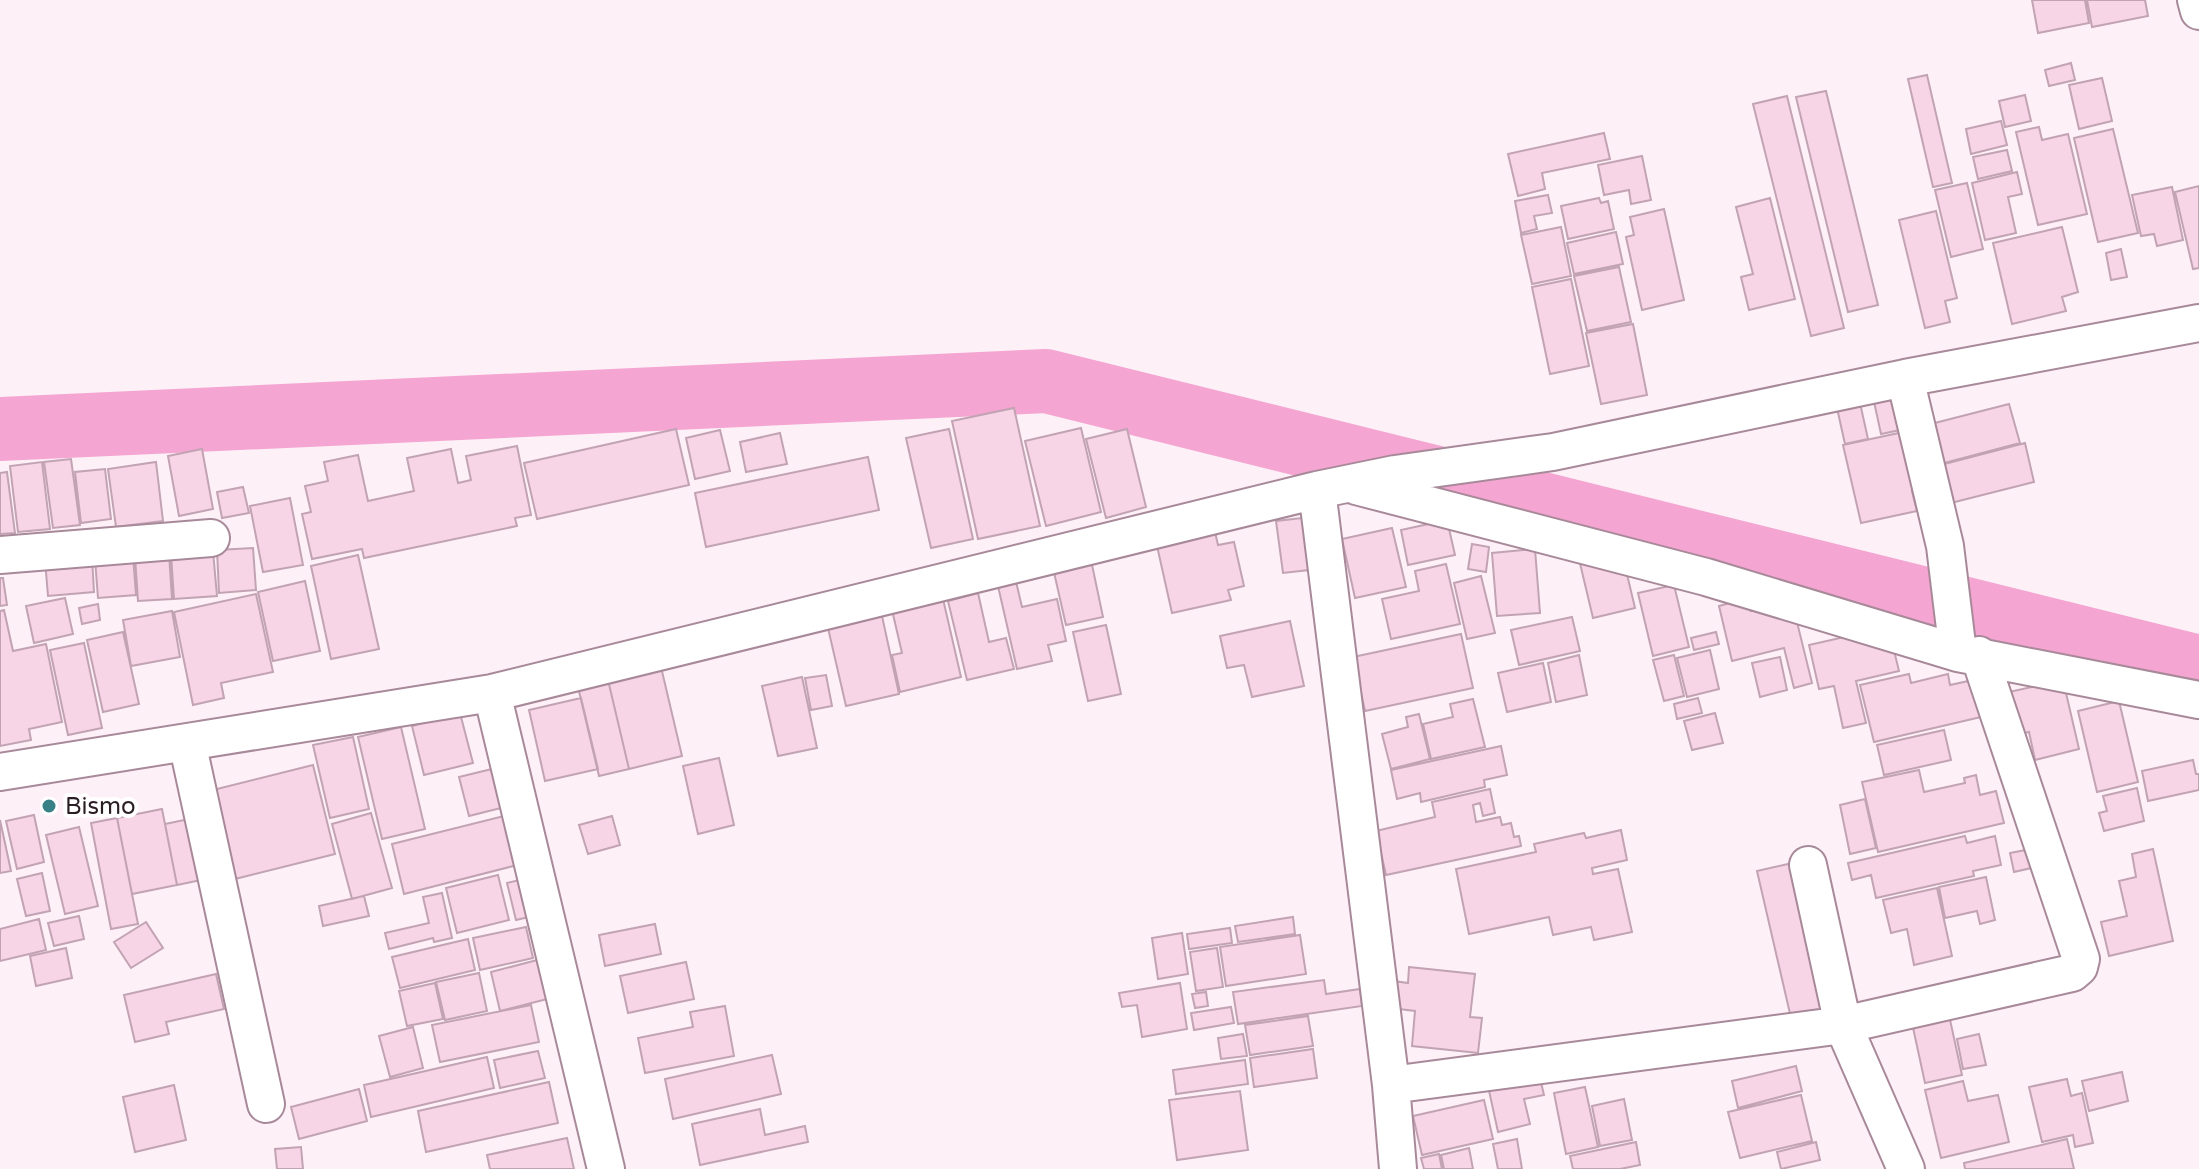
<svg xmlns="http://www.w3.org/2000/svg" width="2199" height="1169" font-family="'Varela Round',sans-serif">
<style>
.lines{fill:none;stroke-linecap:round;stroke-linejoin:round}
.river{stroke:#f4a5d1;stroke-width:64}
.building{fill:#f7d5e7;stroke:#c2a3b3;stroke-width:2}
.street-casing{stroke:#a88999;stroke-width:40}
.street{stroke:#fff;stroke-width:36}
.poi-dot{fill:#388186;stroke:#fff;stroke-width:3}
.labels{text-anchor:middle;stroke-width:8;stroke-linejoin:round;paint-order:stroke}
.poi-label{font-size:24px;fill:#2a1e24;stroke:#fff;text-anchor:start}
</style>
<rect width="100%" height="100%" fill="#fef0f7"/>
<g class="lines">
<path class="river" d="M0,429L1046,381L2199,667"/>
</g>
<path class="building" d="M2032,0H2085L2089,23L2038,33Z
M2087,0H2145L2148,16L2092,27Z
M2071,63L2075,80L2049,86L2045,70Z
M1927,75L1952,183L1933,187L1908,79Z
M2102,78L2112,121L2079,129L2069,85Z
M1826,91L1878,305L1848,312L1796,97Z
M2025,95L2031,121L2005,127L1999,101Z
M1787,96L1844,328L1811,336L1753,104Z
M2001,121L2007,145L1971,154L1966,129Z
M2039,127L2042,140L2068,134L2087,214L2038,225L2016,132Z
M2113,129L2138,233L2098,242L2074,138Z
M1604,133L1610,159L1542,173L1545,189L1518,196L1508,154Z
M2007,150L2012,171L1978,179L1973,157Z
M1642,156L1651,200L1631,204L1629,190L1604,195L1598,165Z
M2017,172L2022,194L2008,197L2016,233L1985,240L1972,183Z
M1967,183L1983,249L1951,257L1935,190Z
M2199,186V268L2193,269L2175,192Z
M2172,187L2183,240L2157,246L2154,234L2141,236L2132,195Z
M1548,195L1552,213L1534,216L1537,229L1521,233L1515,201Z
M1599,198L1601,203L1608,201L1614,229L1568,239L1561,206Z
M1770,198L1795,299L1749,310L1741,277L1753,274L1736,207Z
M1664,209L1684,300L1642,310L1626,237L1634,235L1630,217Z
M1936,211L1957,298L1945,301L1950,322L1925,328L1899,220Z
M1561,227L1571,276L1532,284L1521,235Z
M2062,227L2078,292L2062,297L2066,311L2012,324L1993,243Z
M1616,232L1623,264L1574,274L1567,243Z
M2121,249L2127,277L2111,280L2106,253Z
M1619,267L1631,322L1587,331L1574,276Z
M1571,279L1589,366L1550,374L1532,287Z
M1633,324L1647,395L1601,404L1586,333Z
M1901,390L1910,428L1881,434L1873,397Z
M1860,403L1868,439L1845,444L1837,408Z
M2009,404L2020,443L1933,466L1923,426Z
M1014,408L1040,526L978,539L952,421Z
M1081,428L1101,512L1046,526L1025,441Z
M676,429L689,485L537,519L524,463Z
M949,429L973,539L931,548L906,438Z
M1127,429L1146,507L1106,518L1086,439Z
M720,430L730,471L695,479L686,438Z
M1908,431L1921,490L1912,491L1917,511L1861,523L1843,445Z
M780,433L787,464L746,472L740,442Z
M2025,443L2034,482L1943,505L1933,467Z
M517,446L531,515L515,518L517,526L364,558L362,549L312,559L302,514L311,512L305,486L328,481L324,462L358,455L368,501L414,491L407,458L451,449L458,483L471,480L466,456Z
M202,449L213,509L179,516L168,456Z
M868,457L879,510L706,547L695,493Z
M71,459L80,525L53,528L44,462Z
M42,462L50,529L18,532L10,466Z
M156,462L163,521L116,527L108,469Z
M105,469L111,519L81,523L75,472Z
M7,472L15,533L0,534V473Z
M243,487L249,513L222,518L217,492Z
M290,498L303,565L263,572L250,506Z
M1311,517L1315,546L1306,547L1309,570L1283,573L1276,521Z
M1447,520L1455,555L1408,565L1401,530Z
M1392,528L1406,587L1355,598L1342,539Z
M1215,532L1218,545L1234,542L1244,586L1228,590L1231,600L1172,613L1155,537Z
M1472,544L1489,547L1486,572L1468,569Z
M253,548L256,590L219,593L217,550Z
M1535,549L1540,613L1497,616L1492,553Z
M213,551L217,596L174,599L171,554Z
M169,554L172,599L138,601L135,557Z
M358,555L379,649L331,659L311,566Z
M1578,555L1626,570L1635,608L1593,618Z
M133,556L136,595L98,598L95,559Z
M92,557L94,592L48,596L45,560Z
M1091,560L1103,617L1066,625L1053,568Z
M1446,564L1460,624L1391,639L1382,599L1419,591L1415,571Z
M1013,569L1022,607L1057,599L1066,641L1048,645L1052,661L1017,669L995,573Z
M1481,576L1495,633L1467,639L1454,583Z
M0,578H3L7,605L0,606Z
M305,581L320,651L273,661L258,592Z
M1674,585L1689,647L1653,656L1638,593Z
M940,586L961,677L900,692L892,655L902,653L889,597Z
M978,593L989,642L1006,638L1014,669L967,680L948,601Z
M256,594L273,672L221,683L224,698L193,705L174,612Z
M65,598L73,634L34,643L26,606Z
M1748,598L1751,611L1782,604L1795,614L1812,683L1794,688L1784,648L1732,661L1719,606Z
M98,604L100,620L82,624L79,608Z
M4,610L13,651L46,644L62,722L29,729L31,740L0,746V611Z
M172,611L180,657L131,666L123,620Z
M882,616L899,694L846,706L828,628Z
M1572,617L1580,651L1519,665L1511,630Z
M1290,621L1304,686L1252,697L1244,665L1227,668L1220,636Z
M1106,625L1121,694L1088,701L1073,632Z
M123,632L139,704L103,712L87,640Z
M1716,632L1719,644L1694,650L1691,638Z
M1862,633L1890,634L1899,671L1856,681L1866,723L1843,728L1834,686L1819,689L1809,645Z
M1461,634L1473,688L1365,711L1353,657Z
M84,643L102,728L68,735L50,650Z
M1710,650L1719,689L1687,697L1677,658Z
M1579,655L1587,695L1556,702L1548,663Z
M1674,655L1684,696L1664,701L1653,660Z
M1780,657L1787,690L1760,697L1752,663Z
M1543,663L1551,702L1507,712L1498,673Z
M661,667L682,756L629,769L608,680Z
M1909,674L1911,683L1948,674L1950,685L1973,680L1981,717L1874,742L1860,685Z
M826,675L832,706L811,710L805,678Z
M802,677L817,748L778,756L762,686Z
M608,680L629,769L599,776L578,687Z
M2063,680L2079,749L2035,760L2029,732L2010,736L2000,694Z
M581,698L598,769L545,781L529,710Z
M1698,698L1702,713L1677,719L1674,704Z
M1473,699L1485,747L1431,759L1423,724L1453,717L1450,704Z
M2119,701L2138,782L2097,792L2078,711Z
M460,713L473,763L424,775L412,726Z
M1715,713L1723,743L1692,750L1684,721Z
M1419,714L1430,759L1391,769L1382,734L1408,727L1406,717Z
M401,727L425,829L382,839L358,737Z
M1944,730L1951,760L1884,775L1877,745Z
M353,737L369,809L330,818L313,745Z
M1501,746L1507,775L1484,780L1485,787L1421,802L1420,793L1397,799L1391,770Z
M719,758L734,825L698,834L683,766Z
M2193,760L2196,774H2199V790L2148,801L2142,771Z
M313,765L335,854L231,880L209,791Z
M500,767L509,806L469,816L459,777Z
M1919,770L1924,792L1965,783L1964,778L1976,775L1980,795L1996,791L2004,823L1878,852L1862,782Z
M2137,788L2144,821L2104,831L2099,813L2107,811L2103,796Z
M1490,789L1495,813L1483,816L1480,803L1473,805L1476,822L1500,817L1502,825L1511,823L1514,837L1519,836L1521,846L1386,875L1376,831L1435,817L1432,802Z
M1865,799L1876,848L1850,854L1840,805Z
M162,809L177,885L132,894L117,818Z
M371,813L392,888L352,899L332,824Z
M512,814L525,863L404,894L392,844Z
M34,815L44,862L17,869L6,821Z
M612,816L620,845L588,854L579,825Z
M117,818L138,924L111,929L91,823Z
M194,818L206,879L177,885L165,824Z
M0,820L11,871L0,873Z
M79,827L98,906L65,914L46,835Z
M1621,830L1627,860L1592,868L1593,874L1618,869L1632,932L1594,940L1591,927L1553,935L1549,917L1469,934L1456,869L1536,852L1534,844L1584,833L1586,838Z
M1965,836L1967,843L1995,836L2001,865L1973,871L1974,876L1876,898L1871,875L1852,880L1848,863Z
M2036,848L2040,866L2014,872L2010,853Z
M2153,849L2173,941L2109,956L2101,922L2127,916L2119,881L2136,877L2132,854Z
M1797,862L1825,1010L1791,1018L1757,871Z
M42,873L50,911L26,916L17,879Z
M498,875L509,920L457,933L446,888Z
M1986,877L1995,920L1980,924L1977,911L1945,918L1939,887Z
M528,878L537,915L516,920L507,883Z
M1937,888L1952,956L1914,965L1907,929L1891,933L1883,900Z
M442,893L452,938L434,942L433,938L389,949L385,933L429,923L423,897Z
M364,896L369,916L323,926L319,906Z
M79,916L84,939L54,946L48,923Z
M1293,917L1295,934L1238,942L1235,926Z
M39,919L46,950L0,961V929Z
M146,922L163,948L131,968L114,942Z
M655,924L661,954L605,966L599,935Z
M526,927L533,958L480,970L473,938Z
M1230,928L1232,943L1189,949L1187,934Z
M1182,933L1188,974L1158,979L1152,938Z
M1300,935L1306,974L1226,986L1220,947Z
M468,939L475,970L400,988L392,957Z
M66,948L72,978L36,986L30,956Z
M1217,948L1223,987L1196,991L1190,952Z
M545,958L555,997L500,1011L491,972Z
M686,962L694,999L628,1013L620,976Z
M1409,967L1475,974L1470,1017L1482,1018L1478,1053L1412,1046L1415,1011L1390,1008L1393,981L1408,983Z
M479,973L487,1011L445,1020L436,982Z
M216,974L224,1009L166,1022L169,1034L135,1042L124,995Z
M1324,980L1326,994L1360,989L1362,1006L1238,1024L1233,992Z
M435,983L443,1019L407,1026L399,991Z
M1180,983L1187,1029L1142,1037L1137,1005L1122,1007L1119,993Z
M1206,992L1208,1006L1195,1008L1192,994Z
M531,1005L539,1042L440,1062L432,1025Z
M725,1006L734,1056L645,1073L638,1038L693,1027L690,1012Z
M1231,1007L1234,1023L1194,1030L1191,1013Z
M1949,1015L1962,1075L1925,1083L1912,1023Z
M1308,1016L1313,1046L1250,1055L1245,1025Z
M413,1027L423,1068L390,1077L379,1036Z
M1243,1034L1247,1056L1221,1059L1218,1038Z
M1979,1034L1986,1065L1963,1069L1957,1039Z
M1313,1049L1317,1078L1254,1087L1250,1058Z
M538,1051L545,1078L500,1088L494,1060Z
M772,1055L781,1094L673,1119L665,1079Z
M487,1057L494,1088L371,1117L364,1085Z
M1245,1060L1248,1084L1176,1094L1173,1070Z
M1796,1066L1802,1091L1738,1108L1732,1081Z
M2122,1072L2128,1101L2089,1111L2082,1081Z
M1539,1074L1544,1095L1524,1099L1530,1124L1498,1132L1488,1086Z
M2067,1079L2071,1096L2082,1093L2093,1143L2075,1147L2073,1135L2042,1142L2029,1087Z
M1963,1081L1968,1101L1998,1095L2009,1142L1941,1158L1925,1090Z
M549,1082L558,1123L426,1152L418,1111Z
M174,1085L186,1140L135,1152L123,1097Z
M1585,1087L1598,1147L1566,1154L1554,1093Z
M359,1089L367,1121L299,1139L291,1107Z
M1240,1091L1248,1150L1177,1160L1169,1100Z
M1801,1095L1812,1141L1740,1158L1728,1112Z
M1624,1099L1632,1140L1600,1146L1592,1106Z
M1484,1100L1493,1139L1422,1155L1413,1116Z
M760,1109L765,1135L805,1126L808,1142L700,1165L692,1124Z
M567,1138L574,1169H490L487,1155Z
M1517,1139L1522,1169H1498L1493,1144Z
M2067,1139L2074,1169H1965L1964,1163Z
M1636,1142L1640,1165L1620,1169H1573L1570,1156Z
M1816,1142L1820,1160L1781,1169L1777,1152Z
M301,1147L303,1169H277L275,1149Z
M1469,1148L1473,1169H1444L1441,1155Z
M1439,1154L1442,1169H1424L1421,1158Z"/>
<g class="lines">
<defs>
<path id="street" d="M2196,0L2199,11
M1905,378L1945,546L1958,653
M1356,486L1706,577L1958,653L2199,700
M1317,490L1391,1085L1398,1169
M0,555L211,538
M492,693L606,1169
M187,742L266,1104
M0,772L492,693L1317,490L1395,474L1553,452L1905,378L2199,323
M1808,865L1843,1025L1906,1169
M1391,1085L1843,1025L2072,973L2079,967L2081,959L1979,655"/>
</defs>
<use href="#street" class="street-casing"/>
<use href="#street" class="street"/>
</g>
<circle class="poi-dot" cx="49" cy="806" r="8"/>
<g class="labels">
<g class="poi-label">
<text x="65" y="814">Bismo</text>
</g>
</g>
</svg>
